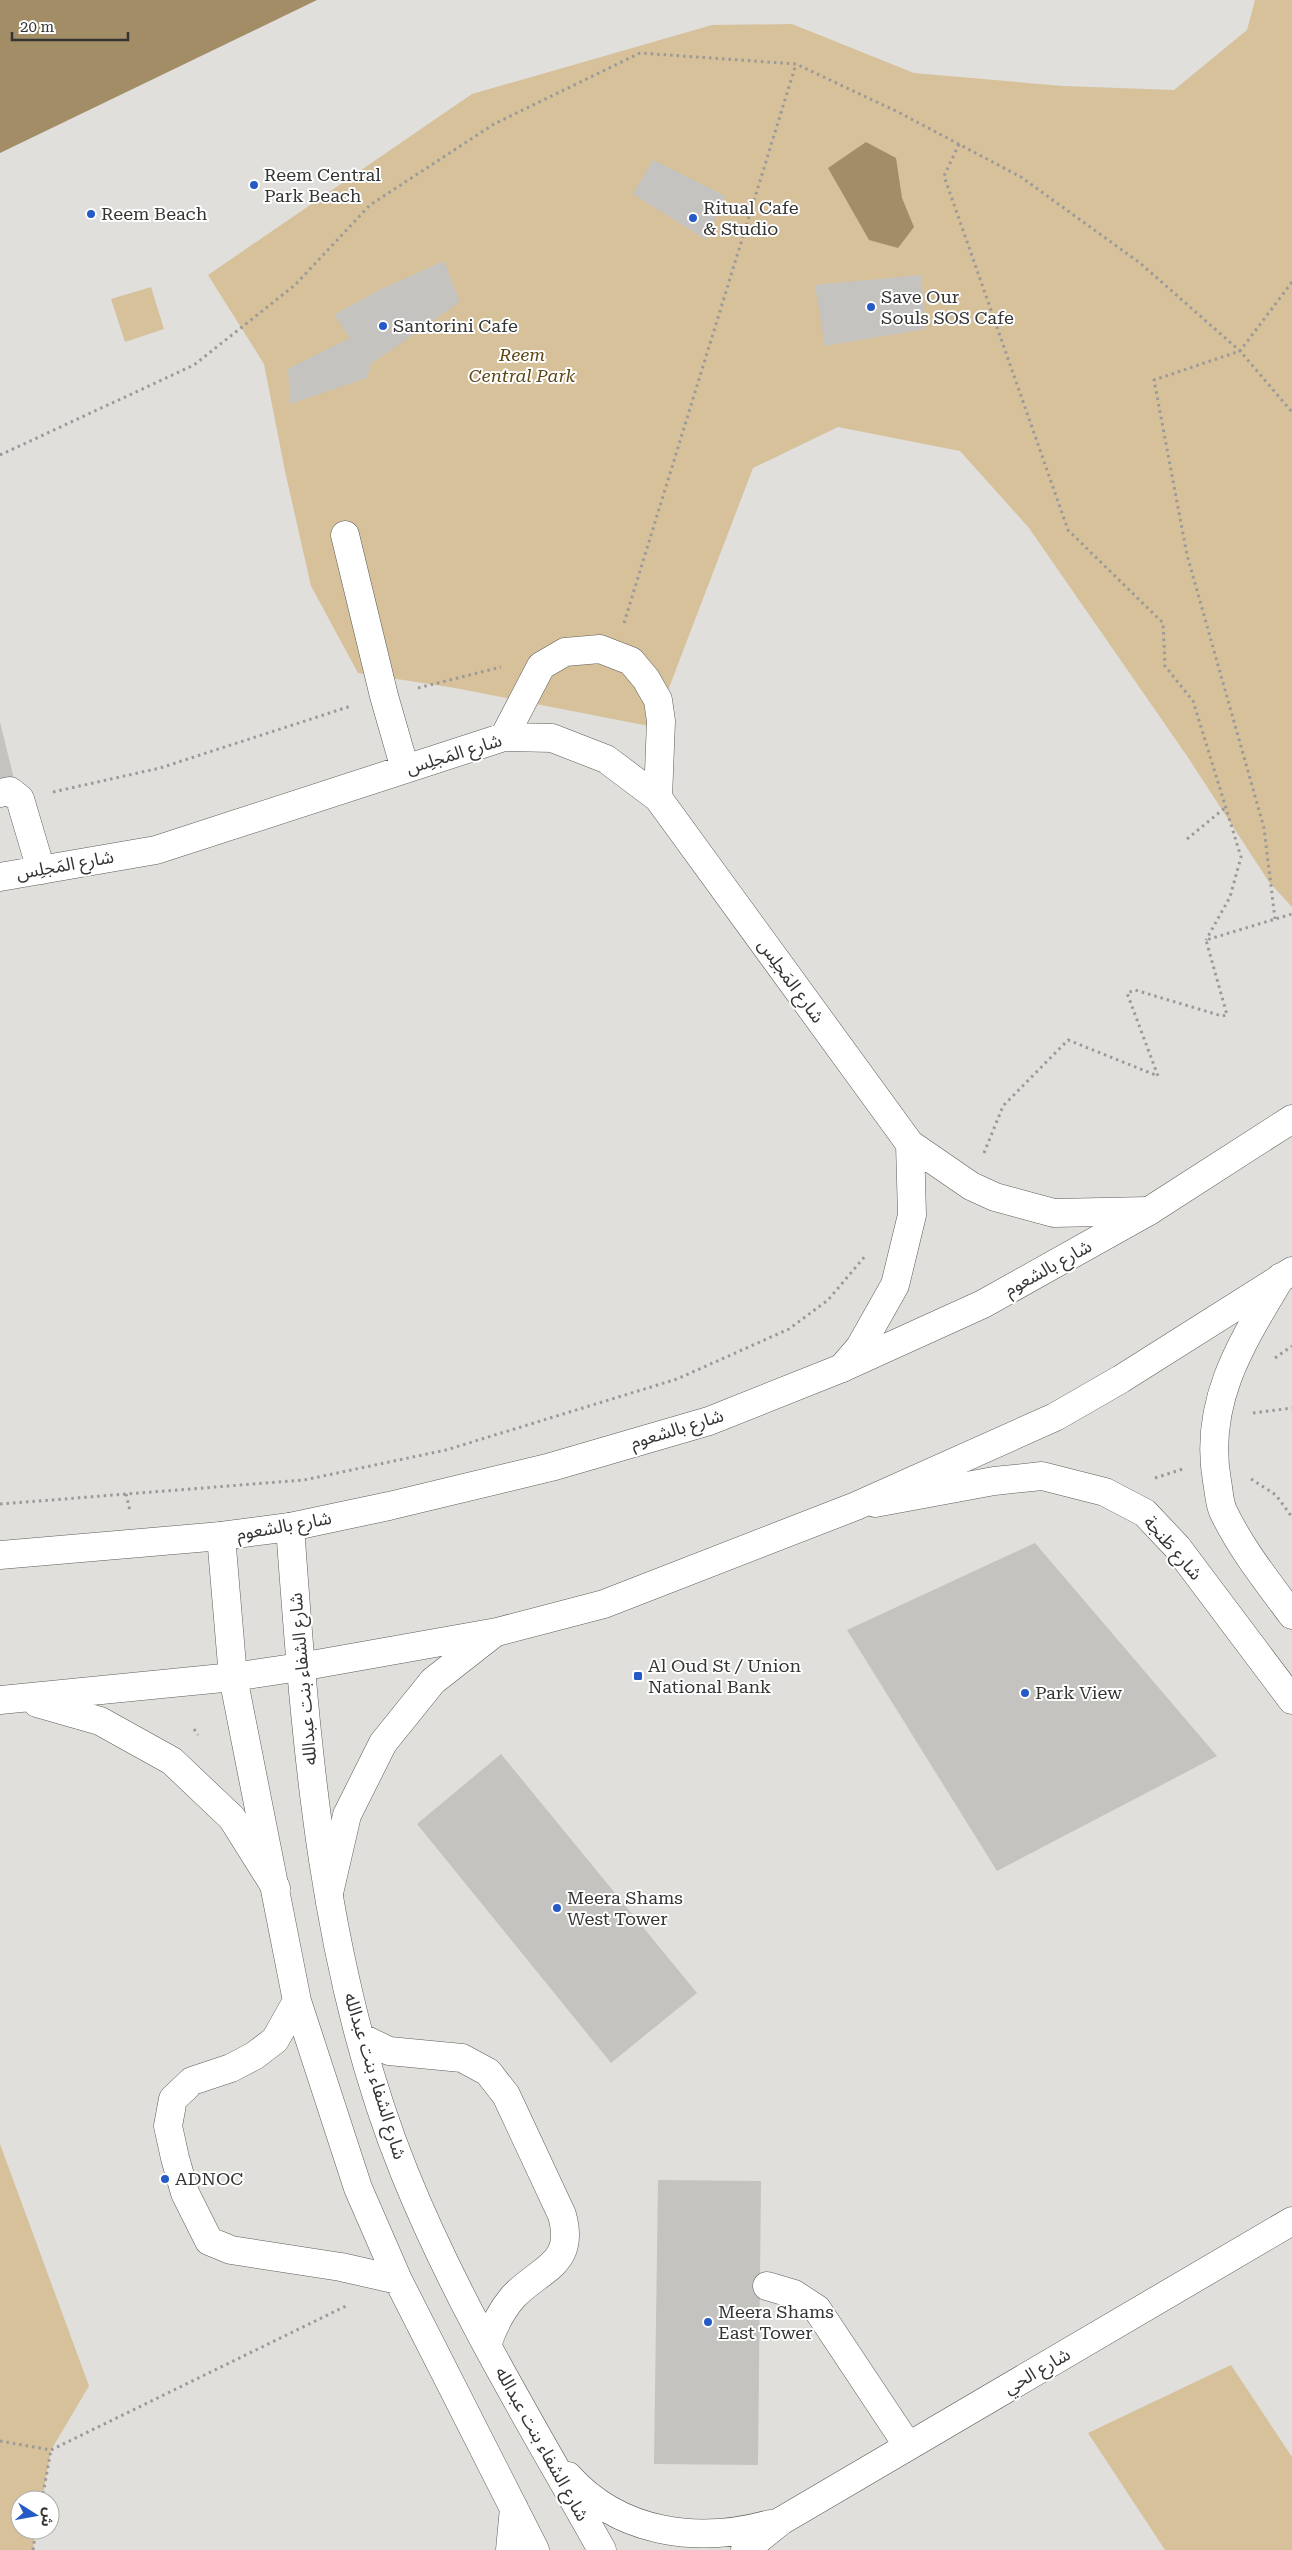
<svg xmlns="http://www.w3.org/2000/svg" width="1292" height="2550" font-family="'Roboto Serif','Noto Sans Arabic',serif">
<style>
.green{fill:#d6c19a}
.water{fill:#a28d67}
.building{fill:#c4c3c0}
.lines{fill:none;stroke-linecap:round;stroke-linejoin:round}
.minor-casing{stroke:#5d5c59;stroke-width:29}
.major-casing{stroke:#5d5c59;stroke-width:29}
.path{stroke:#9b9a98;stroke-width:3;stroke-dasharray:2.5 4;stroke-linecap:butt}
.minor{stroke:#fff;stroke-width:28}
.major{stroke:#fff;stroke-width:28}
.poi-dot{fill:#255ac7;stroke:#fff;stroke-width:2}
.labels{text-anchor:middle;stroke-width:4;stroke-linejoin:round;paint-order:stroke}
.poi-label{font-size:18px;fill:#343433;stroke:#fff;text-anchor:start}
.park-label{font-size:18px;font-style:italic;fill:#5d4616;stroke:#fff}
.street-label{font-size:18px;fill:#343433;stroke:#fff}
</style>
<rect width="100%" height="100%" fill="#e0dfdc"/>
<path class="green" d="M1255,0H1292V907L1269,882L1187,756L1029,528L960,451L838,427L753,468L654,727L455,688L358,673L311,586L285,471L264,364L208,275L472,94L712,25L792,24L914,73L1063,86L1174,90L1247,30Z
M151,287L164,329L125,342L111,299Z
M0,2144L89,2386L51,2450L42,2500H20V2530H36L33,2550H0Z
M1231,2365L1292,2457V2550H1165L1088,2433Z"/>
<path class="water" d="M0,0H317L0,153Z
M866,142L896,158L902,198L914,227L898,248L869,240L828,168Z"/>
<path class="building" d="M653,160L725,196L706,240L633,194Z
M444,261L460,302L371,364L367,378L290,404L288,369L350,338L334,315L379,290Z
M921,275L926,329L825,346L815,285Z
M0,722L14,779L0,782Z
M1035,1543L1217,1756L997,1871L847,1630Z
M501,1754L697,1993L611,2063L417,1824Z
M658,2180L761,2181L758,2465L654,2464Z"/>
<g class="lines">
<defs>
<path id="minor" d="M345,535L384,696L405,769
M504,737L541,666L565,652L600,649L631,661L646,679L658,700L661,721L658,798
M0,793L10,791L20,799L41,870
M0,877L156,850L504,737L552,738L606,759L658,798L910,1144L971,1186L995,1197L1054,1213L1149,1211
M1281,1277C1242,1342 1203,1402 1217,1481C1219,1491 1219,1502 1223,1511C1241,1549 1267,1581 1292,1615
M842,1368L860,1347L895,1285L912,1215L910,1144
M875,1503L994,1481L1042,1476L1105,1492L1145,1513L1177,1547L1292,1700
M290,1527C306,1745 322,1970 405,2174C458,2305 533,2427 602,2550
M221,1536L233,1677L297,2001L358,2188L398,2280L535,2550
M297,2001L275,2040L254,2056L231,2068L192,2081L173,2099L168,2126L175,2158L185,2193L209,2241L231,2250L341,2267L398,2280
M360,2037L389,2051L462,2058L488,2072L506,2095L562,2215C576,2265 540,2268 513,2297C501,2311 493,2327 487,2345
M767,2286L794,2294L817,2309L908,2446
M568,2476C620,2534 698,2544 770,2524
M510,2550L514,2508
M745,2550L781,2521L1292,2221"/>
<path id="major" d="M0,1555L221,1536L290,1527L389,1506L551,1467L709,1421L842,1368L983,1304L1149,1211L1292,1119
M0,1700L233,1677L300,1667L497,1632L604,1604L856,1506L1055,1417L1121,1379L1292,1271
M37,1703L100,1721L172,1761L232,1818L276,1888
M329,1893L347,1815L383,1743L433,1681L493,1634"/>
</defs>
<use href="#minor" class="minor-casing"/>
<use href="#major" class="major-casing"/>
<path class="path" d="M959,144L944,176L1068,530L1163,623L1165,666L1193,701L1241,857L1230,897L1206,940
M0,455L194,365L295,285L370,205L494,124L640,53L796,64L898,112L1021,177L1140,263L1240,351L1292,412
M624,623L796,64
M418,688L501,667
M53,792L160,768L351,706
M1187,839L1226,807
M1275,919L1264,828L1187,555L1154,380L1240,351L1292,282
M984,1153L1003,1106L1068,1040L1158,1076L1127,993L1135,990L1222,1016L1227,1015L1206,940L1292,914
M1275,1358L1292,1346
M1253,1413L1292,1408
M1155,1478L1183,1469
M1251,1479L1276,1495L1292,1517
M126,1494L130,1511
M0,1504L304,1480L446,1450L677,1379L789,1329L828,1300L866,1255
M194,1729L198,1735
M0,2441L51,2450L348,2305
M42,2500L51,2450
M33,2550L36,2530"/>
<use href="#minor" class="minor"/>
<use href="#major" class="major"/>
</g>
<g class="poi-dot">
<circle cx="254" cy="185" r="5"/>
<circle cx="91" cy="214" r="5"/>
<circle cx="693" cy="218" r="5"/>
<circle cx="871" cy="307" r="5"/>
<circle cx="383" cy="326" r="5"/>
<rect x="633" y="1671" width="10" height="10" rx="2.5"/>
<circle cx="1025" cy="1693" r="5"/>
<circle cx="557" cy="1908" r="5"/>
<circle cx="165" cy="2179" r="5"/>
<circle cx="708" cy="2322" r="5"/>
</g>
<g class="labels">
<g class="poi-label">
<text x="264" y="181">Reem Central<tspan x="264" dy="21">Park Beach</tspan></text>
<text x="703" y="214">Ritual Cafe<tspan x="703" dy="21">&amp; Studio</tspan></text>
<text x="101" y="220">Reem Beach</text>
<text x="881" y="303">Save Our<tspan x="881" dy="21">Souls SOS Cafe</tspan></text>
<text x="393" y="332">Santorini Cafe</text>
<text x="648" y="1672">Al Oud St / Union<tspan x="648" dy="21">National Bank</tspan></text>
<text x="1035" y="1699">Park View</text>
<text x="567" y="1904">Meera Shams<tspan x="567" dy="21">West Tower</tspan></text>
<text x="175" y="2185">ADNOC</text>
<text x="718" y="2318">Meera Shams<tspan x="718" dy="21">East Tower</tspan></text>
</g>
<g class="park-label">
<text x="522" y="361">Reem<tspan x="522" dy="21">Central Park</tspan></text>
</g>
<g class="street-label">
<text transform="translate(454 754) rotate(-17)" y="6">شارع المَجلِس</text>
<text transform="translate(65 865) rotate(-10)" y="6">شارع المَجلِس</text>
<text transform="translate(791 981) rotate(54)" y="6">شارع المَجلِس</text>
<text transform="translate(1048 1268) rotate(-29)" y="6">شارع بالشعوم</text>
<text transform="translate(677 1429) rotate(-17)" y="6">شارع بالشعوم</text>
<text transform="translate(284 1526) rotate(-10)" y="6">شارع بالشعوم</text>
<text transform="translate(1173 1548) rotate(49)" y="6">شارع طَنجة</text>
<text transform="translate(303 1679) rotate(-95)" y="6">شارع الشفاء بنت عبدالله</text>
<text transform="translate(375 2076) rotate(73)" y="6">شارع الشفاء بنت عبدالله</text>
<text transform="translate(1037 2371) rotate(-30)" y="6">شارع الحي</text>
<text transform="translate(542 2444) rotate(61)" y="6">شارع الشفاء بنت عبدالله</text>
</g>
</g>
<g transform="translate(35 2515) rotate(101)"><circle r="24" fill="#ffffff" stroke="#aeaead"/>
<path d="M0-4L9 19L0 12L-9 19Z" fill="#255ac7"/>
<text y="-8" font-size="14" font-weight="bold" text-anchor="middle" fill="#343433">ش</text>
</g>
<path d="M12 32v8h116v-8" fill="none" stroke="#343433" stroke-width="2.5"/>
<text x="20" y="32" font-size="15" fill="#343433" stroke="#ffffff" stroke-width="4" paint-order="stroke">20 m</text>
</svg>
